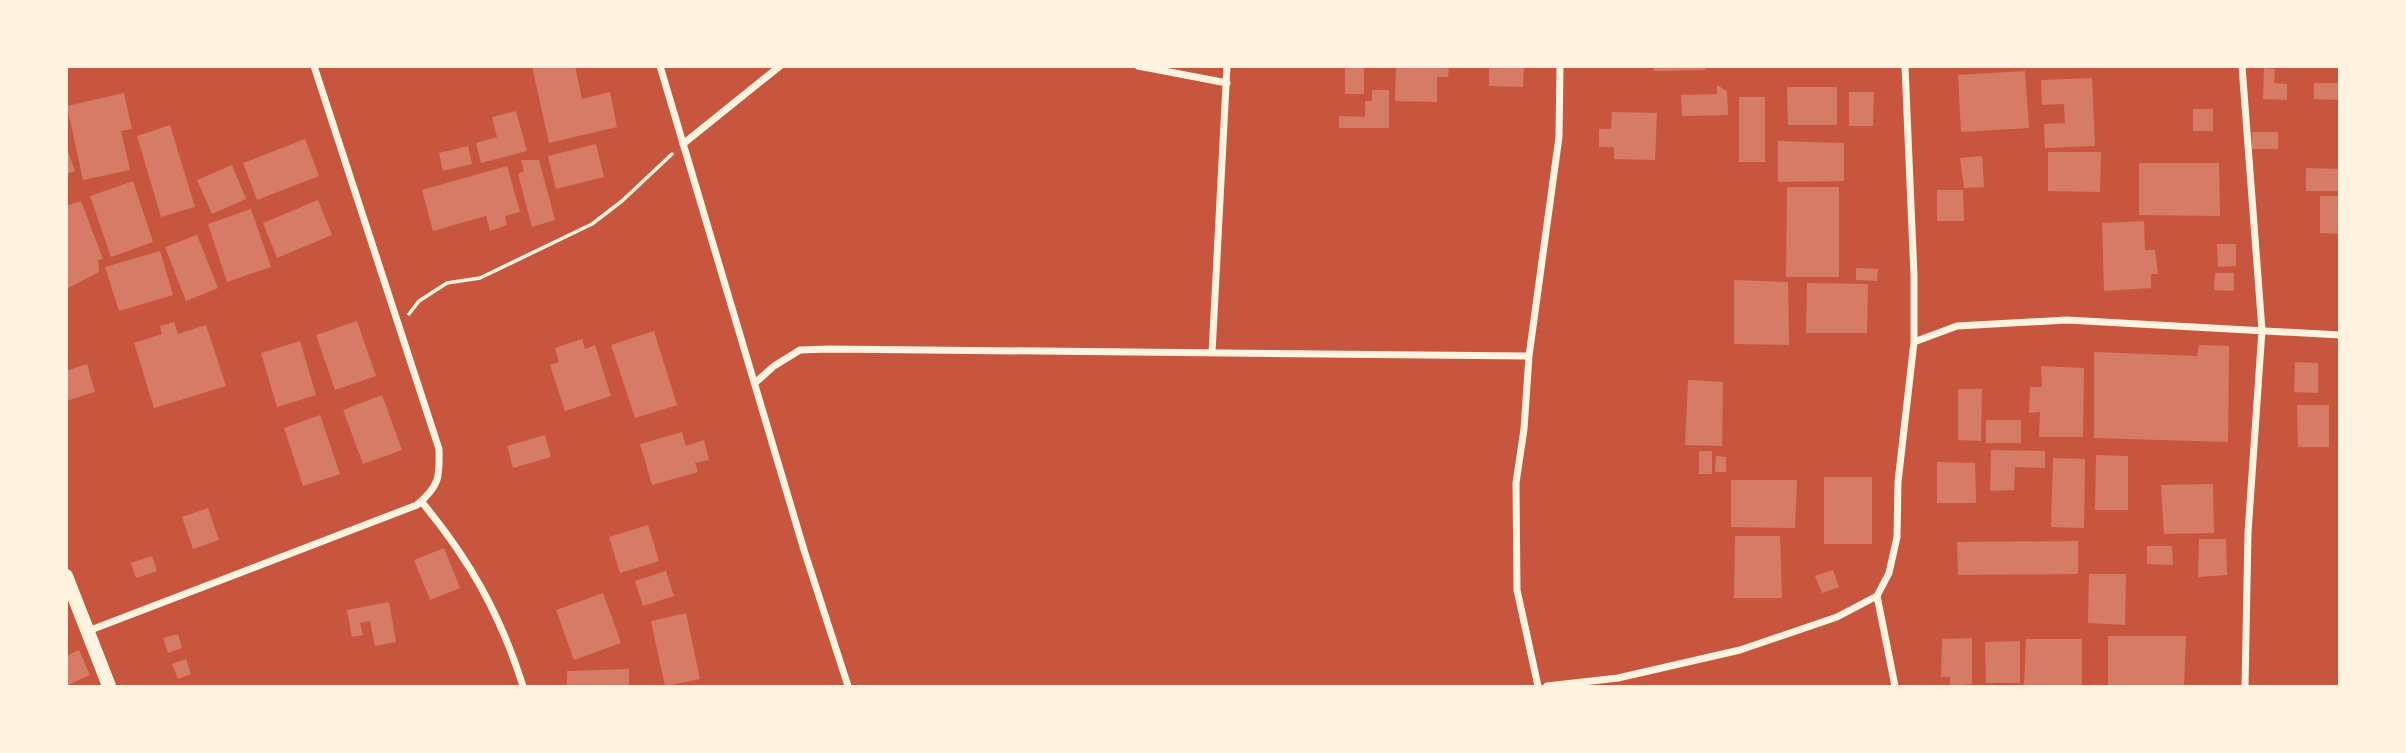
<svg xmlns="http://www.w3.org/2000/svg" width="2406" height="753" font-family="Literata,serif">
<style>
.building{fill:#d67c66}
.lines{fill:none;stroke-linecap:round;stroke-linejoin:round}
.path{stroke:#fff3e0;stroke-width:3.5}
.minor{stroke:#fff3e0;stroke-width:7}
.secondary{stroke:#fff3e0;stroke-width:14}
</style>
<rect width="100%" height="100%" fill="#c8553d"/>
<path class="building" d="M532,66H575L582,99L610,92L617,127L549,143Z
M1345,66H1364V94H1345Z
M1396,66H1449L1448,77H1437V102L1395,101Z
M1489,66H1524L1523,87L1489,86Z
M1654,66H1705V70L1654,71Z
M2264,68L2275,69L2274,83L2287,84V100L2263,99Z
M2025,71L2029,128L1961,132L1958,75Z
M2092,78L2095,146L2045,148L2044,124L2065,123L2064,104L2042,105L2041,80Z
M2314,83H2340V100L2314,99Z
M1717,85L1727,91L1728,115L1682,116L1681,95L1717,94Z
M1787,87H1837V125H1788Z
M1372,90H1389V128H1339V116L1365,117V101H1372Z
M1849,92H1874L1873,126H1849Z
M124,93L132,129L121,131L130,170L83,180L67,106Z
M1739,97H1765V162H1739Z
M2193,109H2213V131H2193Z
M516,111L527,151L481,163L476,143L497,137L492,117Z
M1612,112L1657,113L1655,160L1614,159V147H1599V129H1611Z
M170,125L195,207L161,217L137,136Z
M2252,132H2278V149H2252Z
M305,139L319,176L257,200L243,163Z
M1778,141L1844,143V181L1778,182Z
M596,144L604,177L556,189L548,156Z
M66,146L75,171L66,174Z
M468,146L472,164L443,171L439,153Z
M2048,152H2101L2100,192L2048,191Z
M1982,156L1984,187L1964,188L1960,158Z
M521,160H539L555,220L532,227L518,174L524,171Z
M2139,163H2219L2220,216L2139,215Z
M232,165L246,199L212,214L197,180Z
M507,166L520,212L505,216L507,225L490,231L486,216L433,231L422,190Z
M2306,168L2339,169L2340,191H2306Z
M133,181L153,242L111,257L90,196Z
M1787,187H1839V277H1786Z
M1937,190H1963L1964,221H1937Z
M2320,196H2340V234L2320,233Z
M318,200L332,235L277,258L263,223Z
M81,201L103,259L98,260L99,272L68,288L66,206Z
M251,209L271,267L227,282L208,224Z
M2144,221L2145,250H2155L2158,274H2151V288L2104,291L2102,223Z
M197,235L218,288L186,301L165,247Z
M2217,244H2236V266L2218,267Z
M160,251L173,295L119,311L105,267Z
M1856,268L1878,269L1877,281L1856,280Z
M2215,273H2234V291L2214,290Z
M1734,280L1788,282L1789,345L1734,344Z
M1807,283L1868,284L1867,333H1806Z
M357,321L376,376L335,390L316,335Z
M174,322L178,334L206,325L226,386L154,408L134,343L162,334L160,326Z
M654,331L677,405L635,418L611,345Z
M582,339L585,349L595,345L611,396L565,411L550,365L559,362L555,348Z
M300,341L316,395L277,407L261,353Z
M2199,345L2229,346L2228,442L2094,438V352L2197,356Z
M2295,362L2318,363V393L2294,392Z
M87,364L95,392L66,401V371Z
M2041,366L2084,368L2083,437H2039L2040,412L2029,413L2030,387H2042Z
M1688,380L1723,382L1722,446L1685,445Z
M1958,389H1982L1981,441L1958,440Z
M382,395L402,450L363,464L343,410Z
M2297,405H2329V447H2298Z
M320,415L340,474L303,486L284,428Z
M1986,420H2021V443H1986Z
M682,432L686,446L704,440L709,460L695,463L698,472L652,485L640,444Z
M545,435L551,457L513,468L507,446Z
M1991,450L2045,451V468L2015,467L2014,490L1990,491Z
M1699,451H1712V474H1699Z
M2096,455L2128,456V510H2095Z
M1716,456L1726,457V472H1715Z
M2053,458L2085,459L2084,528L2051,527Z
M1937,462L1975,463L1976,503H1937Z
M1824,477H1872V544H1824Z
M1731,480H1797L1795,528L1731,527Z
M2213,484L2214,533L2164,534L2161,485Z
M208,508L219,540L193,549L182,517Z
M648,525L659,561L620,573L609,537Z
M1735,536H1780L1782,598H1734Z
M2199,539H2226L2227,575L2198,577Z
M2078,541V574L1958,575L1957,542Z
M2147,546H2172L2173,565L2147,564Z
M444,548L460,588L430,600L414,560Z
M152,556L157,571L136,578L131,563Z
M1833,570L1839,587L1822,593L1815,576Z
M666,571L674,596L643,606L635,581Z
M2089,574H2126L2125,625L2088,623Z
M603,593L621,643L574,660L556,610Z
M389,602L396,642L375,646L370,621L360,623L363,635L352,637L347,610Z
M686,613L700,679L665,686L651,621Z
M178,634L182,648L168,653L163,638Z
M2108,636H2186L2184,686H2108Z
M1972,638V684L1950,686V677H1941L1942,639Z
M2026,639H2082V686H2024Z
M2020,641V683H1986L1985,642Z
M79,650L90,675L66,686V656Z
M186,659L191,674L178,679L172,664Z
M629,669V686H567V671Z"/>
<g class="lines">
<path class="path" d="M409,314L419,301L447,283L480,278L592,224L622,201L672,154"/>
<path class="minor" d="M660,66L804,550L848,686
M1138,66L1227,83
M2242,66L2262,330L2248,533L2245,686
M683,144L780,66
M1914,342L1957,326L2067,320L2340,335
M1212,353L1227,66
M755,383L774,366L800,350L830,349L1529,356
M421,501C470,560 500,614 523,686
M1877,596L1895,686
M88,631L417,505C439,486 440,478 439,449L314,66
M1538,686L1517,590L1516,483L1524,429L1529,356L1559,137L1560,66
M1547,686L1618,678L1740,650L1837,617L1877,596L1889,573L1897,537L1898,482L1914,342V276L1905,66"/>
<path class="secondary" d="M66,576L109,686"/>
</g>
<rect width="2406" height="753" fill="none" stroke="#fff3e0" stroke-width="136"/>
</svg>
